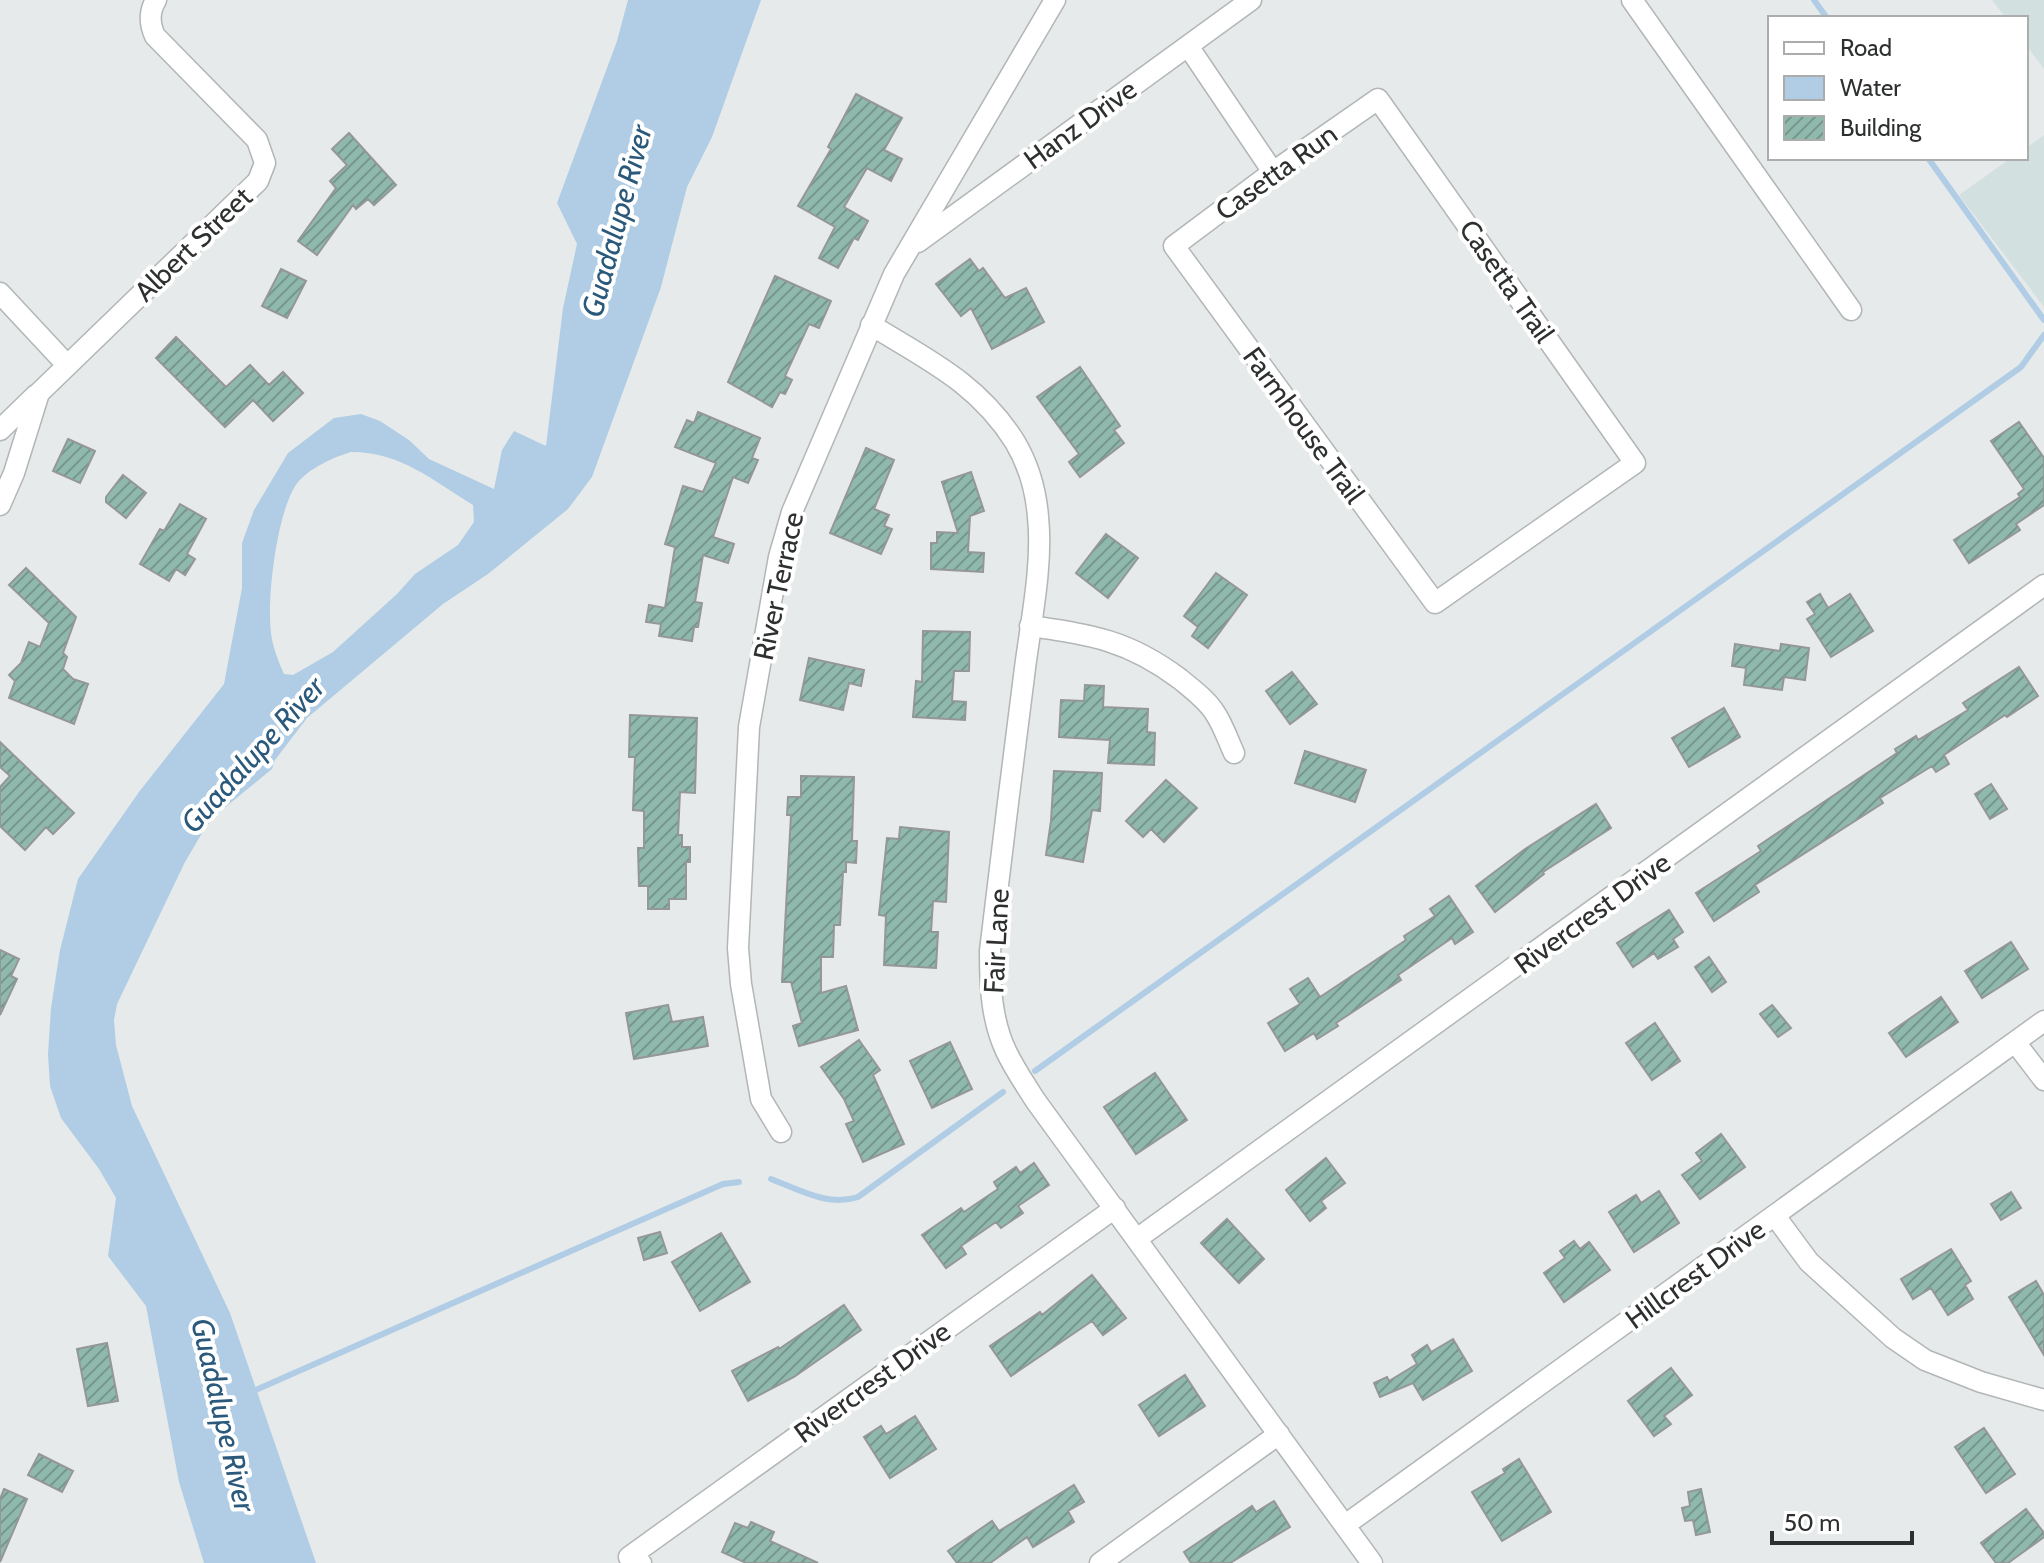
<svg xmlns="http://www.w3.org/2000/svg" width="2044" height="1563" font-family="Cabin,sans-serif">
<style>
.built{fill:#d2e0e0}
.water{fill:#b0cde5;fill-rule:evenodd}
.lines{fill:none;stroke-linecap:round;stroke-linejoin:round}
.stream{stroke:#b0cde5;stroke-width:6}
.building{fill:url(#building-hatch);stroke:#949796;stroke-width:2}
.minor-casing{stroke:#b2b6b6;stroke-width:23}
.minor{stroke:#fff;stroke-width:20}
.labels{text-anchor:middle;stroke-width:8;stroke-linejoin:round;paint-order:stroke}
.street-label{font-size:28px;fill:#2e3030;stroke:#fff}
.water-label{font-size:30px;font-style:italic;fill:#2b597b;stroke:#fff}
</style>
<defs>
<pattern id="building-hatch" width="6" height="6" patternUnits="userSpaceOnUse" patternTransform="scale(2)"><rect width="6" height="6" fill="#90b9ae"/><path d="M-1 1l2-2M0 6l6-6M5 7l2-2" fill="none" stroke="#76978e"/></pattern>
</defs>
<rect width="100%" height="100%" fill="#e6eaea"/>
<path class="built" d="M1992,0H2044V69L2026,45V18H2006Z
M2044,135V307L1959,195L2011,158H2026V148Z"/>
<path class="water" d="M628,0H761L712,137L687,187L661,287L592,477L568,509L488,574L443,604L307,718L275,760L272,769L217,814L205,828L185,862L117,1004L114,1020L116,1045L132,1106L230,1313L316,1563H204L179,1482L146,1306L108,1256L116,1198L99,1169L61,1118L50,1086L48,1054L51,1008L60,950L78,879L139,792L224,684L242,588V543L254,510L288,453L334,418L361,414L380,421L409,440L429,459L494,489L502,450L514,431L546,446L563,308L577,244L557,203L617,41ZM351,452C401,452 432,480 473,505L474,522L458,545L415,574L397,594L333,652L293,675L284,674C279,663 274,650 272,639C265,605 277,508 298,482C310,468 334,457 351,452Z"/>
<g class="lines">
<path class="stream" d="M1814,0L1827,18
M1928,158L2044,320
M1035,1071L2021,367L2044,335
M771,1179C800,1190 828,1207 858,1197L1003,1092
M251,1392L723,1184L739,1182"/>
</g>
<path class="building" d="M856,94L902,118L884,150L902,159L891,181L867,168L844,207L868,221L858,240L854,238L838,268L819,258L835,227L798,206L831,149L828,147Z
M349,133L396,185L374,205L368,199L356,209L353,205L317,255L298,241L336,188L330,181L347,165L332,149Z
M970,259L979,271L983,268L1005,298L1026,288L1044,322L992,349L971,308L961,316L936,284Z
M281,269L306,281L287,318L262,306Z
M775,276L831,301L819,328L809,324L785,376L792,380L785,394L780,392L772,407L728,382Z
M176,337L226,387L250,365L269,385L283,372L303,393L273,421L253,400L225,427L156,358Z
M1080,367L1120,426L1114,430L1124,443L1080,477L1069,462L1079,454L1037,397Z
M698,412L760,438L752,458L758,460L748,483L733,477L713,537L734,544L728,563L703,555L695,602L702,603L698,627H694L692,641L659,636L661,624L646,622L649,605L665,608L675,547L665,544L683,486L703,492L716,463L675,447L687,420L694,423Z
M2019,422L2044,458V505L2016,524L2020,530L1969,563L1954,540L2020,497L2018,494L2024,489L1991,441Z
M68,439L95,451L80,483L53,471Z
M866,448L894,460L874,509L889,515L884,526L892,529L881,554L830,533Z
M971,472L984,511L970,516L968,552L984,553L983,572L931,569V543H937V532L958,533L942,482Z
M123,475L146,493L126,518L106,502V497Z
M180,504L206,519L187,554L195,559L185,575L176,569L169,581L140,564L160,529L164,531Z
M1106,534L1138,558L1108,598L1076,573Z
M26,568L76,617L63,653L67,657L63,669L73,679L88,684L74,724L9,698L15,681L9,675L21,663L29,642L40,647L49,623L9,585Z
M1216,573L1247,595L1208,648L1192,636L1198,627L1184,616Z
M1820,594L1828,608L1850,594L1873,631L1831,657L1807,619L1815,614L1807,602Z
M923,631L970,632L969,671H954L952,701L966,702L965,720L913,717L916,681L922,682Z
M1735,644L1780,651L1781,644L1809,648L1805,680L1784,677L1782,690L1744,685L1746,668L1732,666Z
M809,658L864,670L861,686L849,683L843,710L800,700Z
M2019,667L2038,696L2007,717L2005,715L1944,755L1949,764L1936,772L1932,766L1880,798L1883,803L1755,885L1759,892L1714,921L1696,893L1761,851L1758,846L1897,753L1895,749L1916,736L1918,740L1968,710L1963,703Z
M1292,672L1317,704L1290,724L1266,691Z
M1085,685L1104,686L1103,707L1148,709L1147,732L1155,733L1154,765L1108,763L1110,740L1059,737L1061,700L1084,701Z
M1724,708L1740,737L1689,767L1672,738Z
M630,715L697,718L695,793L680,792L678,835H682V847H690V862H686V899H669V909H648V886H639L638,848H644V811L633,810L635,757H629Z
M0,742L74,813L53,834L46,827L25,850L0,826V787L10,776L0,767Z
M1305,751L1366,770L1355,802L1295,783Z
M1054,771L1102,773L1100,811L1092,810L1083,862L1046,855L1051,821Z
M801,776L854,777L852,841H857L856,863L846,862V872H843L840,925H834L833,957H821V993L846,986L858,1030L799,1046L793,1026L802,1023L791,982H782L791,815H787L788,797H801Z
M1166,780L1197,808L1164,842L1151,829L1143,837L1126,821Z
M1991,784L2007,809L1990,819L1975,794Z
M1596,804L1611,828L1543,872L1544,874L1495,912L1476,886L1525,849Z
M900,827L949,832L946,902L933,901L931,932H938L936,968L884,965L886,916L879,915L887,838L899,839Z
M1449,896L1473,932L1455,944L1452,938L1398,975L1401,980L1336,1023L1338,1026L1317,1039L1314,1033L1285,1051L1268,1023L1300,1004L1290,989L1308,978L1320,997L1406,940L1404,936L1435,916L1430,909Z
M1669,910L1683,932L1673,939L1678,947L1658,959L1654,953L1633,967L1617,943Z
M2011,942L2028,969L1982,998L1965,971Z
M0,950L19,959L11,976L17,979L0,1015Z
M1709,957L1726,982L1712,992L1695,967Z
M1941,997L1958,1022L1906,1057L1889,1033Z
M668,1005L672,1022L703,1017L708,1046L634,1059L626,1013Z
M1772,1005L1791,1028L1778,1037L1760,1014Z
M1655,1023L1680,1061L1652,1080L1626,1043Z
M859,1040L880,1070L873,1075L904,1144L863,1162L846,1124L854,1121L844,1099L821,1067Z
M950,1042L972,1089L932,1108L910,1061Z
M1155,1073L1187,1120L1136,1154L1104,1107Z
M1721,1134L1745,1167L1700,1199L1682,1175L1702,1161L1696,1153Z
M1326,1158L1345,1183L1321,1201L1326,1208L1310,1221L1286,1190Z
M1034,1163L1049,1185L1018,1206L1023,1213L1001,1228L996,1222L961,1246L966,1254L946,1268L922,1235L961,1208L964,1212L998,1189L994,1182L1016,1167L1020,1173Z
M1659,1191L1679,1223L1634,1252L1609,1212L1636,1195L1641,1203Z
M2011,1192L2021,1208L2001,1220L1991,1204Z
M1227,1219L1264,1259L1239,1283L1201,1243Z
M660,1232L667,1253L644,1260L638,1238Z
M721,1233L750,1282L700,1311L672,1262Z
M1574,1241L1580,1249L1589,1242L1610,1270L1564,1302L1544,1273L1565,1258L1560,1251Z
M1951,1249L1971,1281L1965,1285L1973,1299L1948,1315L1931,1288L1913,1299L1901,1279Z
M1092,1275L1126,1318L1103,1335L1092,1321L1011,1376L990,1346L1040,1312L1042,1315Z
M2036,1281L2044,1295V1355L2009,1297Z
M844,1305L861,1330L794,1377L748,1401L732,1371L778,1347L779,1349Z
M1453,1339L1472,1371L1423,1400L1413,1383L1380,1397L1374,1383L1387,1377L1389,1381L1417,1364L1412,1355L1427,1345L1431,1352Z
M107,1343L118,1401L88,1406L77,1349Z
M1671,1368L1692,1395L1664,1416L1671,1424L1654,1436L1628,1401Z
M1185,1375L1205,1406L1159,1436L1139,1405Z
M915,1416L936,1449L890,1478L864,1437L881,1426L886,1434Z
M1984,1428L2015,1474L1986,1493L1955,1447Z
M39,1454L73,1471L62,1492L28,1475Z
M1519,1459L1551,1512L1502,1541L1472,1492L1505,1473L1503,1469Z
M1074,1485L1084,1502L1068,1511L1074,1522L1033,1547L1027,1537L990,1563H957L948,1551L992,1521L999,1531Z
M4,1489L27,1499L0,1562V1499Z
M1701,1489L1710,1532L1696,1535L1693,1520L1685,1521L1682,1508L1690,1506L1688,1492Z
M1274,1501L1290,1527L1230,1563H1191L1184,1552L1252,1506L1256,1512Z
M2026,1509L2044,1533V1537L2008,1563H1996L1981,1543Z
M751,1522L774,1532L770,1541L818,1563H746L722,1552L735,1523L748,1528Z"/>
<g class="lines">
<defs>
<path id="minor" d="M1632,0L1851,310
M1188,46L1273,172
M1378,99L1635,463L1435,603L1174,246L1273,172Z
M918,242L1251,0
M0,293L67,365
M871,325C928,360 978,383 1015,442C1028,464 1036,491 1038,517C1043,564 1031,621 1025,668C1013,762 1001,857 990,951C990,985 991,1019 1006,1051C1014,1068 1025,1084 1035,1100L1372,1563
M0,430L36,395
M0,505L14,473L39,393L258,181L265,163L257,140L155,36C149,23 149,12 156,0
M1030,626C1092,635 1128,640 1180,679C1192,689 1207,700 1215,713C1223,725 1228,740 1234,753
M2015,1042L2044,1080
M781,1132L761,1099L741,984L738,948L749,727L779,557L792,512L894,274L1055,0
M1775,1216L1809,1262L1893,1338L1925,1360L1981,1382L2044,1400
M1138,1238L2044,585
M1345,1525L2044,1021
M641,1563L629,1557L1115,1208
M1100,1563L1279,1434"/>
</defs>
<use href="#minor" class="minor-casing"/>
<use href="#minor" class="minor"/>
</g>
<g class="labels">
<g class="street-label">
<text transform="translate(1080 124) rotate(-36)" y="10">Hanz Drive</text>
<text transform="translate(1276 172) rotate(-36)" y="10">Casetta Run</text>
<text transform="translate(193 244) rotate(-44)" y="10">Albert Street</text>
<text transform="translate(1507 281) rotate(55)" y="10">Casetta Trail</text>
<text transform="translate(1304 425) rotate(54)" y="10">Farmhouse Trail</text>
<text transform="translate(778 586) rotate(-78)" y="10">River Terrace</text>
<text transform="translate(1592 913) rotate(-36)" y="10">Rivercrest Drive</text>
<text transform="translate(996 941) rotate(-87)" y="10">Fair Lane</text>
<text transform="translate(1695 1274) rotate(-36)" y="10">Hillcrest Drive</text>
<text transform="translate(872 1382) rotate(-36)" y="10">Rivercrest Drive</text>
</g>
<g class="water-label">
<text transform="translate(617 221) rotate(-75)" y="10">Guadalupe River</text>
<text transform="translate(253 755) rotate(-48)" y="10">Guadalupe River</text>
<text transform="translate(223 1415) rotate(77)" y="10">Guadalupe River</text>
</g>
</g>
<rect x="1768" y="16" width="260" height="144" fill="#ffffff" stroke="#abacac" stroke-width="2"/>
<rect x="1784" y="42" width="40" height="12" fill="#ffffff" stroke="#abacac" stroke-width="2"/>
<text x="1840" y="56" font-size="24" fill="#2e3030">Road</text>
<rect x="1784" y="76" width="40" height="24" fill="#b0cde5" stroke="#abacac" stroke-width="2"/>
<text x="1840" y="96" font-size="24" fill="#2e3030">Water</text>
<rect x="1784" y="116" width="40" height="24" fill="url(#building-hatch)" stroke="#abacac" stroke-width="2"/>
<text x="1840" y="136" font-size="24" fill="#2e3030">Building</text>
<path d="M1772 1531v12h140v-12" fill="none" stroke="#2e3030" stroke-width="4"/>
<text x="1784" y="1531" font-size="24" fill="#2e3030" stroke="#ffffff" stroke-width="6" paint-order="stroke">50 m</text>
</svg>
